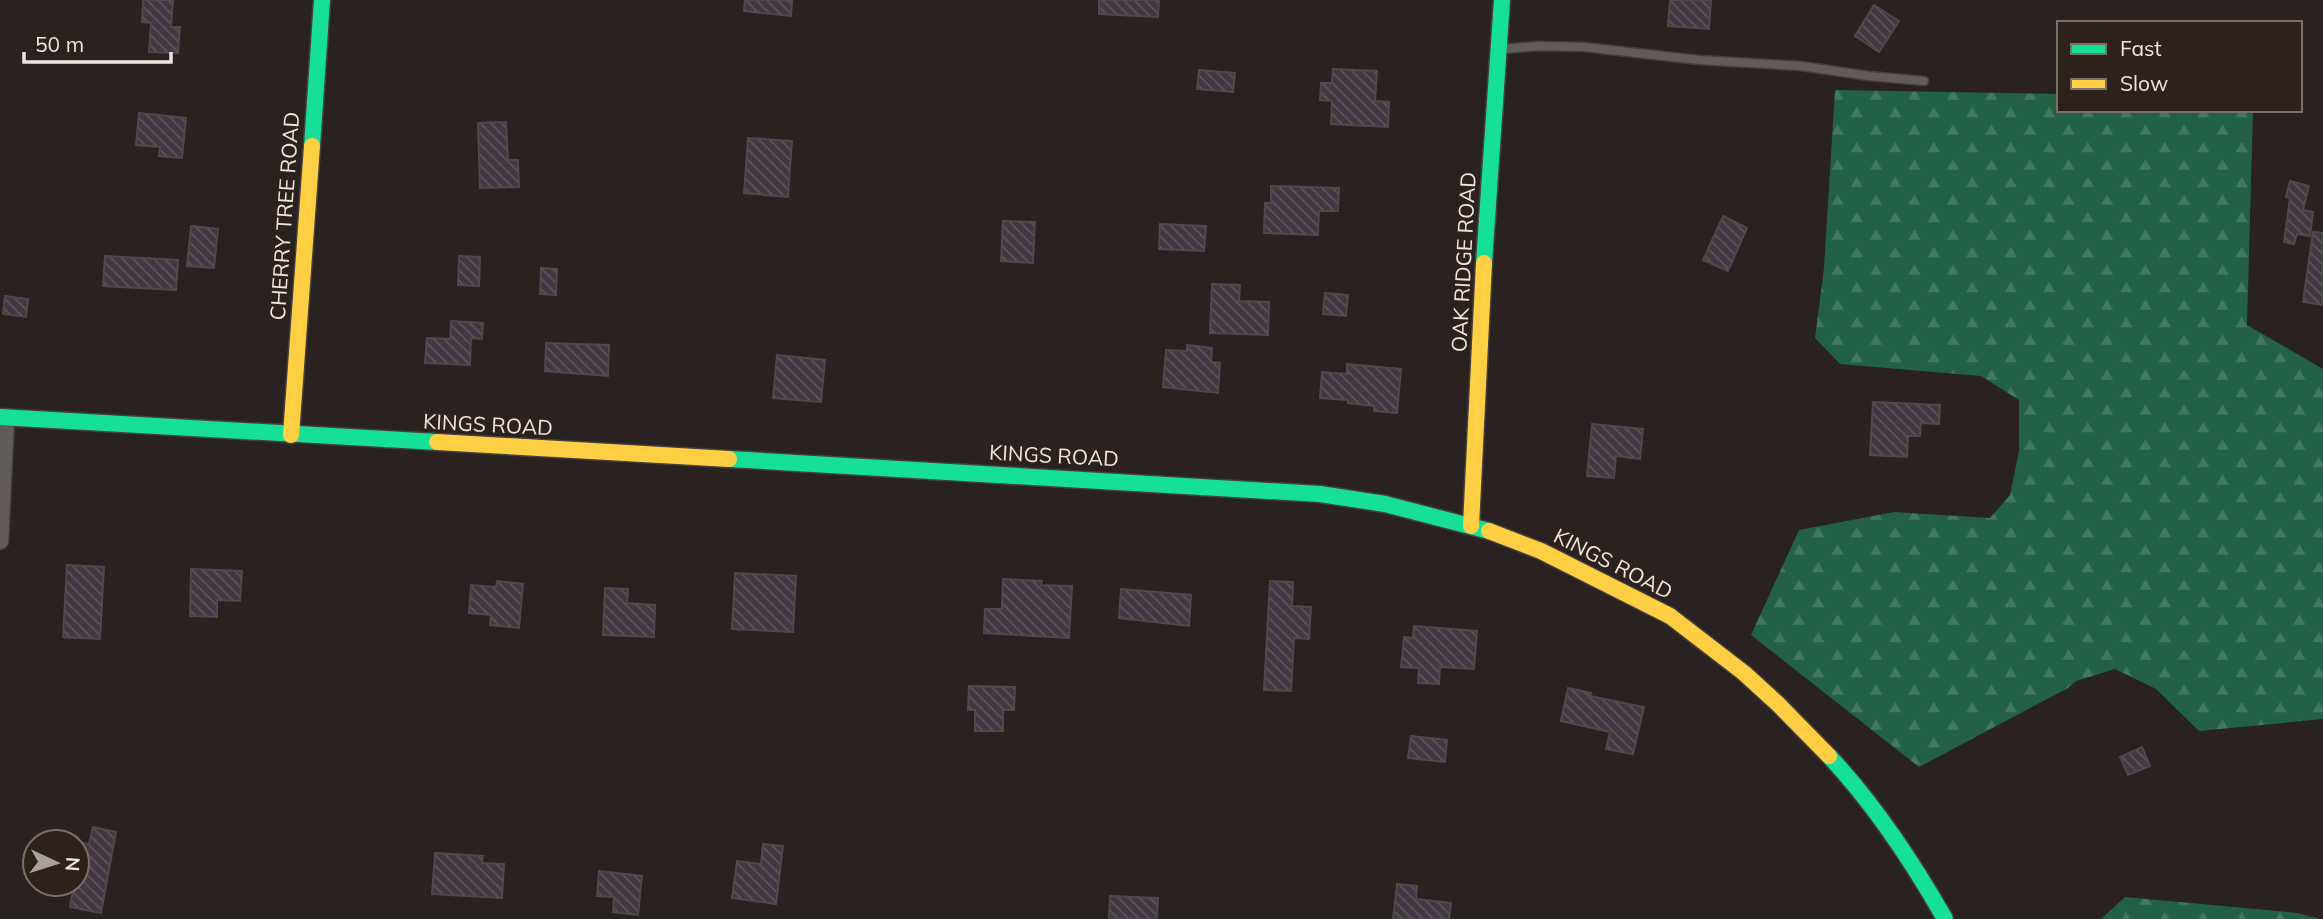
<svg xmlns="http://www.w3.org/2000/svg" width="2323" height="919" font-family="Mulish,sans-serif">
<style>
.forest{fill:url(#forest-firs)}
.building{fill:url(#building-back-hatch);stroke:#4e494a;stroke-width:2}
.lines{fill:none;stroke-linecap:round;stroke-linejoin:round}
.lane-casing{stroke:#453f3d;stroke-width:11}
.street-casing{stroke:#453f3d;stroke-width:19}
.fast-casing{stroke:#453f3d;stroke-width:19}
.slow-casing{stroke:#453f3d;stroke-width:19}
.lane{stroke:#615c5a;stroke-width:8}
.street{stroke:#615c5a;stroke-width:16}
.fast{stroke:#16e098;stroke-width:16}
.slow{stroke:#ffcf43;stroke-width:16}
.labels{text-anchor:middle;stroke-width:6;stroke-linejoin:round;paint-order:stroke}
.street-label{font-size:21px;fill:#ede5e1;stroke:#2d211c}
</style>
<defs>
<pattern id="forest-firs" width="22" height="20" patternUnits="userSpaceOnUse" patternTransform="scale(1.75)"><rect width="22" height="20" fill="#226145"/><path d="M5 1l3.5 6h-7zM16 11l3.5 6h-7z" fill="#427860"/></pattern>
<pattern id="building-back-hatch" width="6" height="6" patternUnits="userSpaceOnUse" patternTransform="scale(1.75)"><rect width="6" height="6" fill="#433741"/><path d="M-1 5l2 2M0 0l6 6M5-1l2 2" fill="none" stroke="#5e545c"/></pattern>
</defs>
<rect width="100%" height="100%" fill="#292220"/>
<path class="forest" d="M1835,90L2059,94V110H2253L2247,325L2323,369V719L2199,731L2156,689L2115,669L2076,681L2068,688L1919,767L1751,635L1799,530L1894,512L1990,518L2010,495L2019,451V400L1981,376L1840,364L1815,338L1824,268Z
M2125,897L2298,913L2319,919H2101Z"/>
<path class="building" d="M143,0H173L171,27H180L178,53L149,52L151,23L142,22Z
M745,0H792L791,16L744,11Z
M1099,0H1159L1158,17L1099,14Z
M1670,0H1711L1709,29L1668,26Z
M1874,5L1899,21L1879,52L1855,36Z
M1333,69L1377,71L1375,101L1389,102L1388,127L1331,124L1332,101L1320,100L1321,83H1332Z
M1199,70L1235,73L1233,92L1197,89Z
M139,113L186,118L182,158L159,156L160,147L136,145Z
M506,122L508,160H518L519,187L480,188L478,123Z
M748,138L792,141L788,197L744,193Z
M2290,181L2309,186L2303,210L2313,212L2310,236L2297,234L2294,244L2284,242L2290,198L2286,197Z
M1271,186L1339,188L1338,211H1319L1318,235L1264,233L1265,203H1271Z
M1723,216L1747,228L1728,271L1703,260Z
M1003,221L1035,222L1033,263L1001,261Z
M1160,224L1206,226L1204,251L1159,249Z
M191,226L218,229L214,268L187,266Z
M2313,232L2323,233V305L2303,302Z
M105,256L178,260L176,290L103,286Z
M459,256L480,257L479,286L458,285Z
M541,268L557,269L556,295L540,294Z
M1212,284L1240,285L1239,301L1269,302L1268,335L1210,333Z
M1325,293L1348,295L1346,316L1323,314Z
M5,296L28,299L26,317L3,314Z
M451,321L483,323L482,339L471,338L470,365L425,363L427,338L450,339Z
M546,343L609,345L608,376L545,371Z
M1187,345L1212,348L1211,362L1220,363L1218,393L1163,387L1166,350L1187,351Z
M777,355L825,360L821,402L773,398Z
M1347,364L1401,369L1397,413L1374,411V406L1348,403V400L1320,398L1322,372L1347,374Z
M1873,402L1940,405L1939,424L1921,423L1920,436H1908L1907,457L1870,455Z
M1592,424L1643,429L1640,459L1616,456L1614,478L1587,476Z
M67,565L104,567L100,639L63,637Z
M191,569L242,571L240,601L217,600V617L190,616Z
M735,573L796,576L793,632L732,629Z
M1003,579L1042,581L1041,585L1072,586L1069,638L984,633L985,609H1002Z
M497,581L523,584L519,628L490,625L491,615L469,613L471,585L496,587Z
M1270,581L1293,582L1292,606L1311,607L1309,639L1294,638L1291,691L1264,690Z
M605,588L628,589L627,603L655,605L654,637L603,635Z
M1121,589L1191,595L1189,626L1119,618Z
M1414,626L1477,631L1474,669L1440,667L1439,684L1418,683L1419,668L1401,667L1404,637L1413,638Z
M969,686L1015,687L1014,710H1003V731H975V710H968Z
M1568,688L1591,693L1590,696L1644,707L1633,754L1606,749L1610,732L1561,721Z
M1411,736L1447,740L1445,762L1408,758Z
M2142,747L2150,766L2128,775L2120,757Z
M93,827L116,832L101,913L70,907L74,884H77V842L89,844Z
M763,844L783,846L776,904L732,898L737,861L761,864Z
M435,853L483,856L482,863L504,864L502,898L432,894Z
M599,871L642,876L638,915L613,912L614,897L597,896Z
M1397,884L1417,886L1416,899L1451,903L1449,919H1393Z
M1110,896L1158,898L1157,919H1109Z"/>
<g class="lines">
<defs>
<path id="lane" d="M1501,49L1541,46L1584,47L1699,60L1801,66L1869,76L1924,81"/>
<path id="street" d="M0,541L6,418"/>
<path id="fast" d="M312,146L322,0
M1484,263L1502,0
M0,417L437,442
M729,459L1320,494L1385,504L1489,531
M1829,756C1875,805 1912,861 1945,919"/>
<path id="slow" d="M291,435L312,146
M437,442L729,459
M1471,526L1484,263
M1489,531L1541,551L1670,616L1744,673L1778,704L1829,756"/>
</defs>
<use href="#lane" class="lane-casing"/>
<use href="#street" class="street-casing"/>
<use href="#fast" class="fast-casing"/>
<use href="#slow" class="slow-casing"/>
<use href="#lane" class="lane"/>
<use href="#street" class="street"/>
<use href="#fast" class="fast"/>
<use href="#slow" class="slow"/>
</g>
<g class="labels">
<g class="street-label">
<text transform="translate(285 216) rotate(-86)" y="7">CHERRY TREE ROAD</text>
<text transform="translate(1464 262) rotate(-87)" y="7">OAK RIDGE ROAD</text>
<text transform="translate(488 425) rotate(3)" y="7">KINGS ROAD</text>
<text transform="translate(1054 456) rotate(3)" y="7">KINGS ROAD</text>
<text transform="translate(1613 564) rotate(27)" y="7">KINGS ROAD</text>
</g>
</g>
<rect x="2057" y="21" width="245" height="91" fill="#2d211c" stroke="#7a6f6b" stroke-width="2"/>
<rect x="2071" y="44" width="35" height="10" fill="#16e098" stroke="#7a6f6b" stroke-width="2"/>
<text x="2120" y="56" font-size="21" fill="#ede5e1">Fast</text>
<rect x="2071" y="79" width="35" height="10" fill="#ffcf43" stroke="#7a6f6b" stroke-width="2"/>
<text x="2120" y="91" font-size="21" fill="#ede5e1">Slow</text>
<g transform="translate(56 863) rotate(94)"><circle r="33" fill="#2d211c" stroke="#7a6f6b" stroke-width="2"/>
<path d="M0-5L12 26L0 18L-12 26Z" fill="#a8a19d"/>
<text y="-10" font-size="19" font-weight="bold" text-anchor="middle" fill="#ede5e1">N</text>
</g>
<path d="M24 52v10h147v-10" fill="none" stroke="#ede5e1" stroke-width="3.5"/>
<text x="35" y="52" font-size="21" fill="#ede5e1" stroke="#2d211c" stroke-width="5" paint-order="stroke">50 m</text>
</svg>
